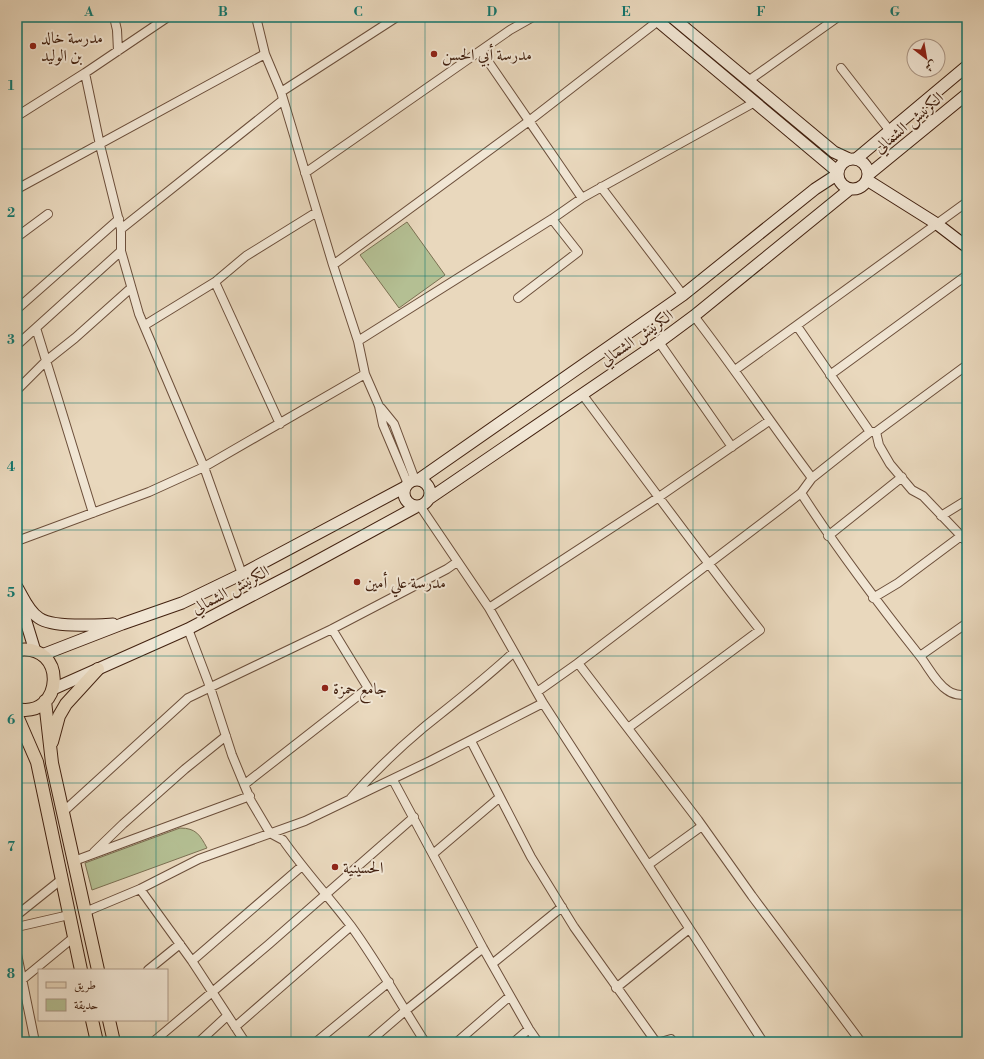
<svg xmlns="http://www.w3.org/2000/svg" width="984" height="1059" font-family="'Libre Bodoni',Amiri,serif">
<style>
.green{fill:#b4bf93;stroke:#7b7052}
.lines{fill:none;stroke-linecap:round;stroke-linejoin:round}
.street-casing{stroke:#6c4f3b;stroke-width:10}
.secondary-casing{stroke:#422110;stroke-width:13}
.primary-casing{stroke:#422110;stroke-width:14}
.street{stroke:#f1e6d4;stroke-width:8}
.secondary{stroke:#f1e6d4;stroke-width:11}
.primary{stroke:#e9d8bd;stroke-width:12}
.grid{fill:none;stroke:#0f766e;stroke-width:1;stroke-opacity:0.55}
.poi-dot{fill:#8f2418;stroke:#f1e6d4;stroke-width:1.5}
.labels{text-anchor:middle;stroke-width:4;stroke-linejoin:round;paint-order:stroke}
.poi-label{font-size:16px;fill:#422110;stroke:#f1e6d4;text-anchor:start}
.street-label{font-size:16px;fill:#422110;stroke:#f1e6d4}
.neatline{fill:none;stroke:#0f766e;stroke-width:1.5}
.grid-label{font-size:13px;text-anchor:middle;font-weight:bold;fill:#0f766e}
</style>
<rect width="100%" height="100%" fill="#e9d8bd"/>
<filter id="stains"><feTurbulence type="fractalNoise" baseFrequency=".005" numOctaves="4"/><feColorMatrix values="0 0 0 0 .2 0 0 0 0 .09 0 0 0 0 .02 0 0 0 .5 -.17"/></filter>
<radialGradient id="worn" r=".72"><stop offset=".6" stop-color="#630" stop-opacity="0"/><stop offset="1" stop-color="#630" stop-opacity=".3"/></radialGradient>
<path class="green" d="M407,222L445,275L399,308L360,255Z
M180,828C196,828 200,835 207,848L92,890L85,863Z"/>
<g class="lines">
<defs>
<path id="street" d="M114,17L117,30L118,51
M256,17L265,54L281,92L333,265L358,341L365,374L379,406L383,425L408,484
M481,51L582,198
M841,68L890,131
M85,73L100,145L121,229V251L139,314L204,467L242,574
M748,81L838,17
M281,92L397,17
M17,116L85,73L168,17
M305,173L510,30L533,17
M601,187L683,295
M17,189L265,54
M121,229L283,100
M17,237L48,214
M333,265L529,121L658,21
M215,282L280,424
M518,298L578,252L552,219
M17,309L119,219
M694,316C735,369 772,425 812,478
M145,325L215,282L246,256L317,212
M797,326L870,432
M36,328L93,513
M358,341L552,219L582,198L755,102
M659,342L732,447
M17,345L121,251
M735,370L967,202
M830,375L967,275
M17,390L46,361L75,338L131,288
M582,394C641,473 699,553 760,630L628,728
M381,408L394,424L415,480
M876,432L879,445L890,464L912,490L923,496L967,542
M801,493C837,549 877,602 919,655C928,666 935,682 947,690C953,695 960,695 967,695
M420,506L489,608L543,703L763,1042
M941,516L967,500
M828,536L902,477
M17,541L149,492L204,467L365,374
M873,598L898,583L961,536
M489,608L659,497L769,421
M188,629L210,687L232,755L251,801L270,833L283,840C304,870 329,897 351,926C378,963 400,1003 425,1042
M920,656L967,623
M578,663L698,820L752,896L861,1042
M537,692L578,663L783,507L801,493L812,478L870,432H876L967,365
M471,741L531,857L574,927L656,1042
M393,780L483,948L529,1029L538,1042
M245,784L368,688L332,629
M351,798C373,773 398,749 423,728C454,703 485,679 514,652
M63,812L188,698L332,629L447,569L457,562
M94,852L123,824L185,769L226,736
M433,854L500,797
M74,861L250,796
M648,865L702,826
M140,889L192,961L245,1042
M85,912L140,889L199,859L305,821L430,761L543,703
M17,915L62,879
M17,927L69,915
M17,954L35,1042
M192,961L302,866
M492,964L562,907
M148,970L180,944
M17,984L74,937
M616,988L689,929
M235,1027L351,926
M153,1042L268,945L414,817
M199,1042L227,1016
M316,1042L389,982
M369,1042L405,1011L483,948
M457,1042L510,996
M514,1042L529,1029
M661,1042L671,1039L673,1042"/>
<path id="secondary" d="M653,17L838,172
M672,17L834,152L849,159
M838 174a15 15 0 1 1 30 0a15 15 0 1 1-30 0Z
M856,159L967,66
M868,175L967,94
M867,180L937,224L967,247
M404 493a13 13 0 1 1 26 0a13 13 0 1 1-26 0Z
M418,480L683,295L815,189L838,174
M430,498L659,342L694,316L850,189
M17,587C23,597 28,611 39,618C53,628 95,625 113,624
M20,602L35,651
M42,655L122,624L182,603L242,574L405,487
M53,689L188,629L295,573L416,507"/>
<path id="primary" d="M17,650C68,642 64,719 17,709
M45,701L52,763L98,970
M17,716L37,762L81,970
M52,742L59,716L66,704L98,669
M92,1020L97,1042
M109,1020L114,1042"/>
</defs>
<use href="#street" class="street-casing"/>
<use href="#secondary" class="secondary-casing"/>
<use href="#primary" class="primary-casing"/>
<use href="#street" class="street"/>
<use href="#secondary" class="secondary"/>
<use href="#primary" class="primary"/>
</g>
<path class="grid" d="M156,17V970M291,17V1042M425,17V1042M559,17V1042M693,17V1042M828,17V1042M17,149H967M17,276H967M17,403H967M17,530H967M17,656H967M17,783H967M17,910H967M156,1020V1042"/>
<g class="poi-dot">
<circle cx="33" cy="46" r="4"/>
<circle cx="434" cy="54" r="4"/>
<circle cx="357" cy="582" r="4"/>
<circle cx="325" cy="688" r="4"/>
<circle cx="335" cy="867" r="4"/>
</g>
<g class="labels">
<g class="poi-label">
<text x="41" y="43">مدرسة خالد<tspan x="41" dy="18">بن الوليد</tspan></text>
<text x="442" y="60">مدرسة أبي الحسن</text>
<text x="365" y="588">مدرسة علي أمين</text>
<text x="333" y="694">جامع حمزة</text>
<text x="343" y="873">الحسينية</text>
</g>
<g class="street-label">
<text transform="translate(908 122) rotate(-40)" y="6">الكرنيش الشمالي</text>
<text transform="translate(636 337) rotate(-35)" y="6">الكرنيش الشمالي</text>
<text transform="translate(230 589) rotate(-28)" y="6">الكرنيش الشمالي</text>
</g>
</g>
<rect width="984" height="1059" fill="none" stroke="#e9d8bd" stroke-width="44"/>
<rect x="38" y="969" width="130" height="52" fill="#f1e6d4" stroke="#ab9786"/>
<rect x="46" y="982" width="20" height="6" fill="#e9d8bd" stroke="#ab9786"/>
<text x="74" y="989" font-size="12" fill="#422110">طريق</text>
<rect x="46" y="999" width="20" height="12" fill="#b4bf93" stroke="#ab9786"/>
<text x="74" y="1009" font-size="12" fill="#422110">حديقة</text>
<g transform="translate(926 58) rotate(149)"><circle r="19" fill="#f1e6d4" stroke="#ab9786"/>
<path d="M0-3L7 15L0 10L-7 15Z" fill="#8f2418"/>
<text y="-6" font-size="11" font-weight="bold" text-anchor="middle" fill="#422110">ش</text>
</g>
<rect x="22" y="22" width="940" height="1015" class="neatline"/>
<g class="grid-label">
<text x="89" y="16">A</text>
<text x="223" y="16">B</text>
<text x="358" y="16">C</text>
<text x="492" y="16">D</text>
<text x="626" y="16">E</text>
<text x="761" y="16">F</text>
<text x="895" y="16">G</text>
<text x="11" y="90">1</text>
<text x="11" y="217">2</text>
<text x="11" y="344">3</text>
<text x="11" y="471">4</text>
<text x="11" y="597">5</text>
<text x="11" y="724">6</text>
<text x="11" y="851">7</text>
<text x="11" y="978">8</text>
</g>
<rect width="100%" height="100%" filter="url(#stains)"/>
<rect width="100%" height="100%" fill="url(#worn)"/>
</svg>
